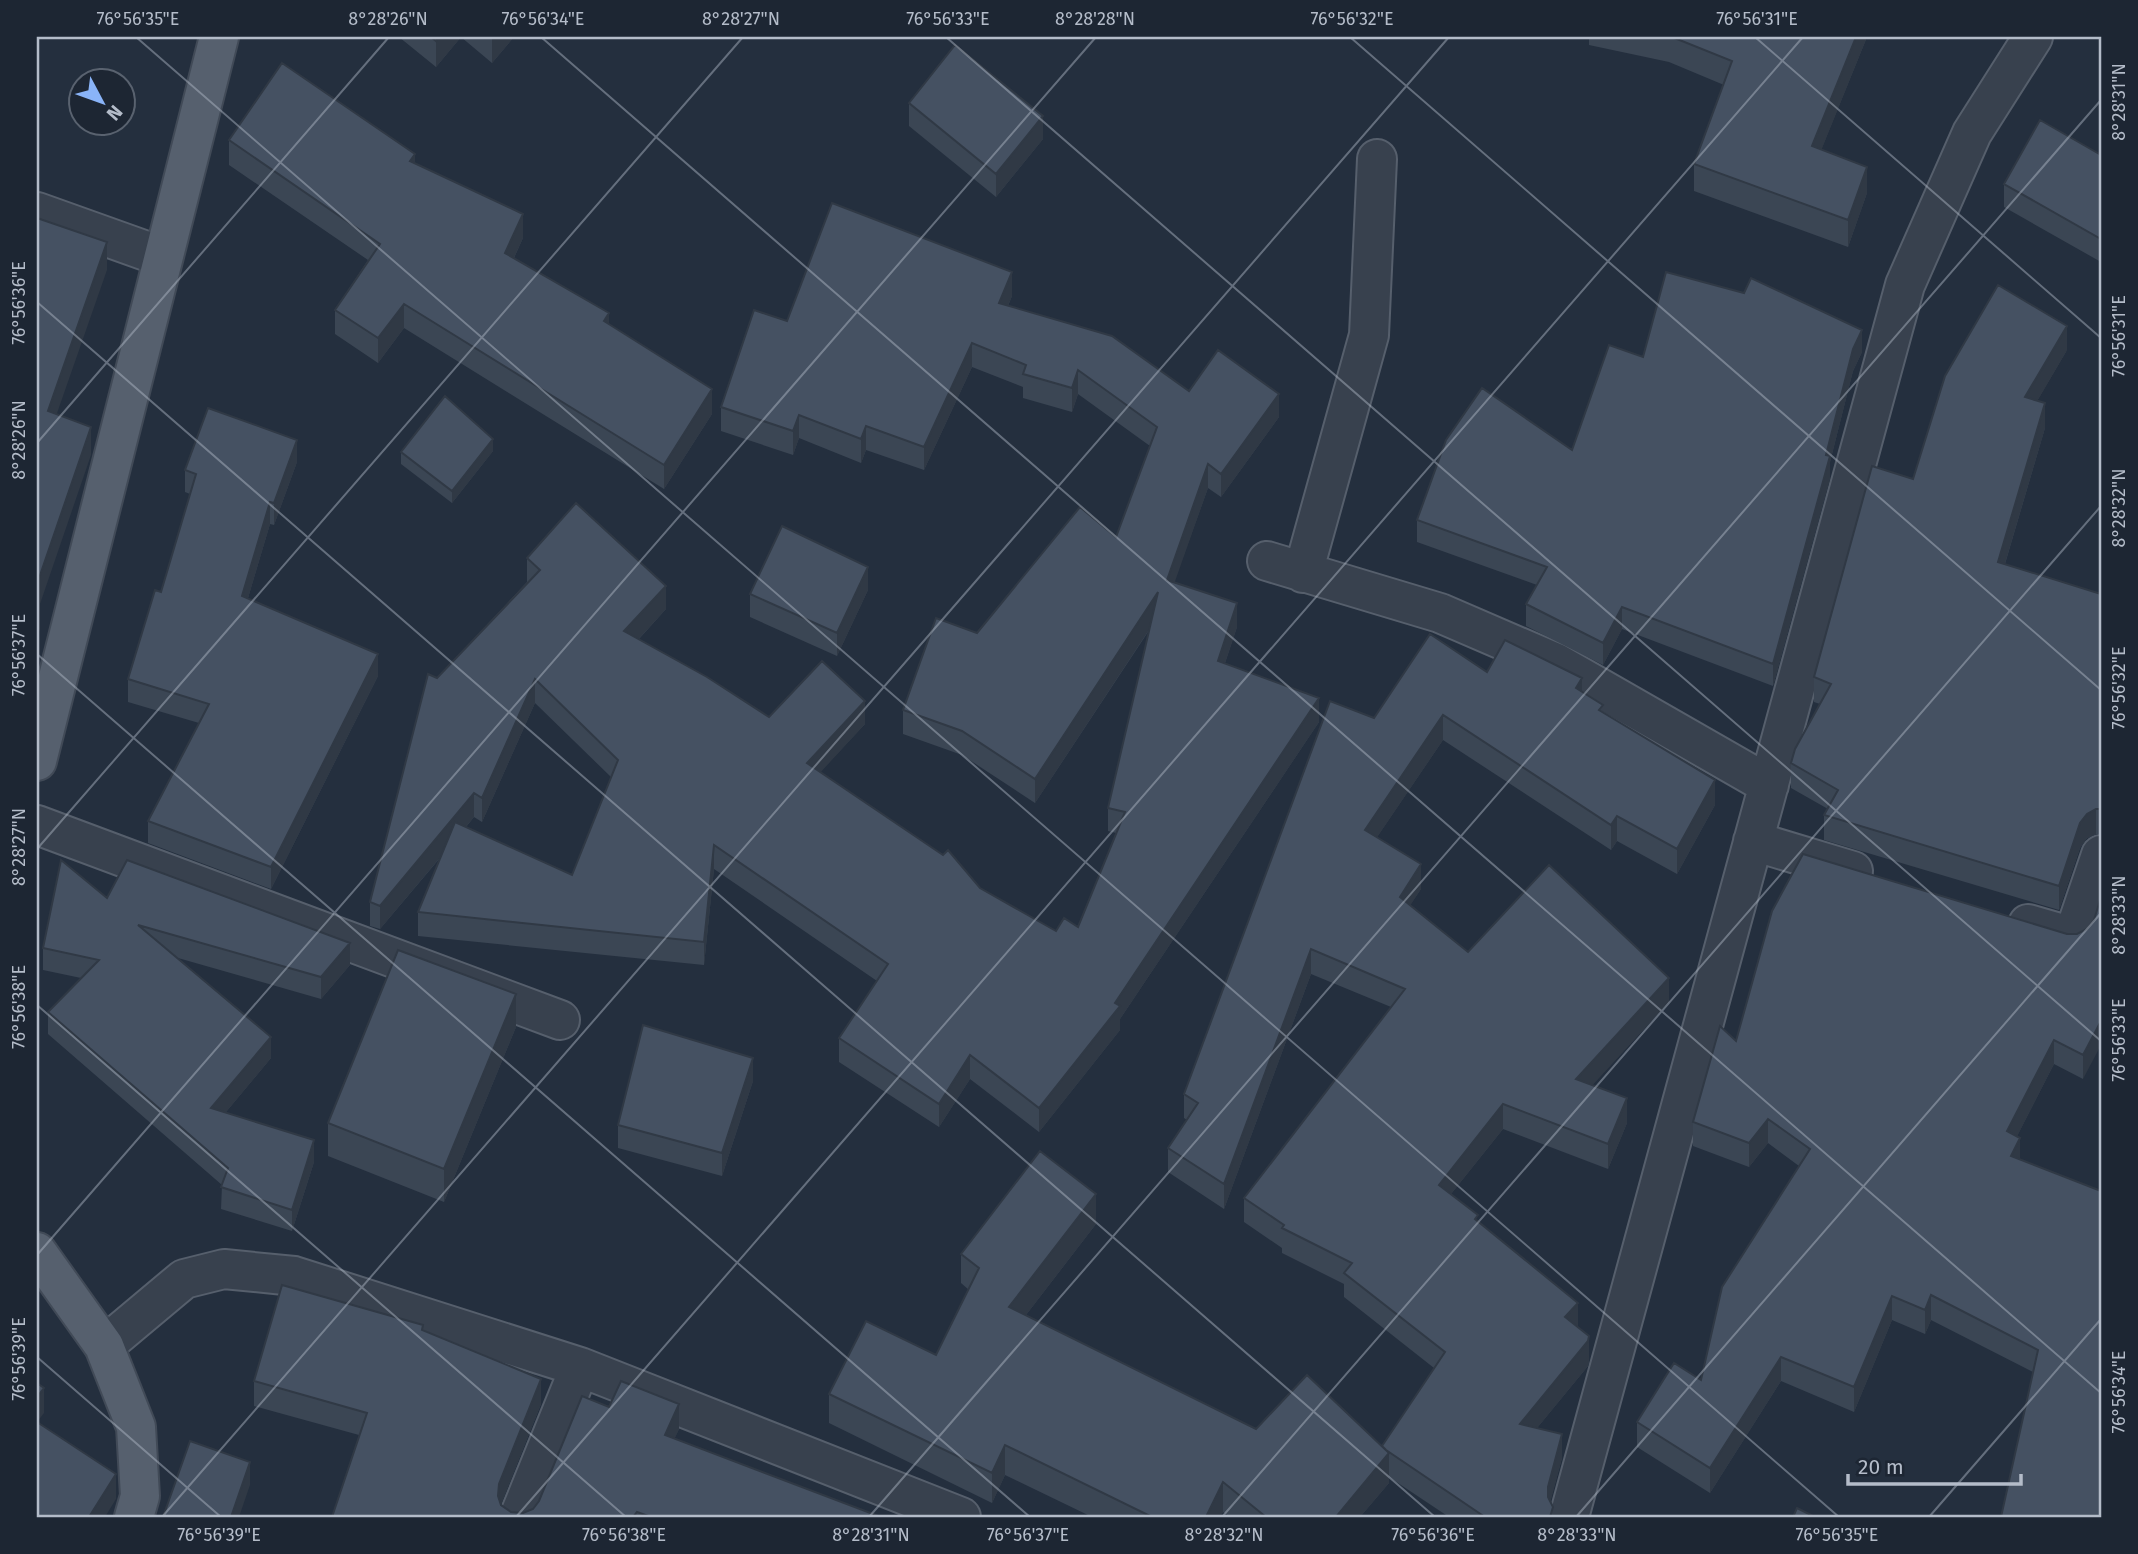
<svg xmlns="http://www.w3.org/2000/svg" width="2138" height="1554" font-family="'Fira Sans',sans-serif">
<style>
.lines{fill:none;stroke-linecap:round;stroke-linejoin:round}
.minor-casing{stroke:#565f6c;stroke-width:42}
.major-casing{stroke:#414a57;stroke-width:42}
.minor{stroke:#38414e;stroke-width:38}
.major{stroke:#56606e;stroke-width:38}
.wall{fill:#3b4654;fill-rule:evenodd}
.shaded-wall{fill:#303945}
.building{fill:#455162;stroke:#303945;stroke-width:2}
.ticks{fill:none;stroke:#b4bcc9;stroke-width:2;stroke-opacity:0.45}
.neatline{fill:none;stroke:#b4bcc9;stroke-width:2.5}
.ticks-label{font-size:18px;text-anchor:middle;fill:#b4bcc9}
</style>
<rect width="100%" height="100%" fill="#242f3e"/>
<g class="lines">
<defs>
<path id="minor" d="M37,212L163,257
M1267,561L1440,613L1556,663L1769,785
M1303,573L1369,335L1377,159
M37,825L560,1020
M1753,841L1853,871
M2028,924L2073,937L2101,855
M104,1346L184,1279L224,1269L294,1276L580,1367L961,1517
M519,1517L580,1367
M1569,1517L1905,285L1972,133L2033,37"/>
<path id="major" d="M37,761L219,37
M37,1252L104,1346L136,1427L140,1496L134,1517"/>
</defs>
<use href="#minor" class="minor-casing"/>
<use href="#major" class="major-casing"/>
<use href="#minor" class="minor"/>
<use href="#major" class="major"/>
</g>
<path class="wall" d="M399,37H514L492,63L461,37L436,67Z
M1589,37H1867L1821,150L1867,193L1848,247L1694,191V164L1724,85L1669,62L1589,45Z
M909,103L1043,139L996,197L909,126Z
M229,140L415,164L523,238L514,258L609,324L712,414L664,489L404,328L378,363L335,334V310L368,260L229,165Z
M2101,155V262L2004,207V184Z
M1012,296L1008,306L1189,391L1279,417L1221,497L1208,488L1174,582L1237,627L1225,663L1319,722L1120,1019V1030L1039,1132L970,1079L939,1127L839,1062V1038L877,981L714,869L704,965L418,936V912L440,858L380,929L370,926V902L437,678L527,582V558L666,609L639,639L769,717L865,724L820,772L980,888L1056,931L1078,927L1116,833L1108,831V808L1150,629L1035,803L962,755L903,734V710L977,633L1116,537L1150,446L1078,394L1072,412L1023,398V387L972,367L924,470L866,450L861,463L799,438L793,455L721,431V407L787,321ZM535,703L611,777L572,875L466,827L474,817L482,822Z
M2067,350L2037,401L2045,428L2005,564L2101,594V834H2096L2087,838L2080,848L2059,910L1824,840V815L1828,809L1791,788V763L1820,704L1814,702V677L1913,479Z
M1862,352L1853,371L1830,462V478L1773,686L1622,629L1603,665L1526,626V604L1537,585L1417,542V520L1572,450L1643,357Z
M493,451L452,503L401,464V452Z
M297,462L274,525L270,524L248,598L378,676L271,889L148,843V821L199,723L128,702V679L161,592L190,494L185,492V470Z
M868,590L837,656L750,617V594Z
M1487,672L1582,691L1603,713L1715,805L1677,874L1617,841L1611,850L1443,740L1377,837L1421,889L1410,905L1468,952L1669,1002L1592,1085L1627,1123L1608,1169L1503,1129L1451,1194L1478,1222L1578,1327L1589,1361L1588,1366L1537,1428L1562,1458L1550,1502L1553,1517H1449L1389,1477V1483L1360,1517H1230L1223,1512L1220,1517H1092L1005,1475L992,1503L829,1423V1394L936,1355L969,1290L961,1283V1254L1096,1224L1026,1315L1256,1429L1382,1446L1434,1368L1344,1297V1284L1282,1253V1248L1244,1222V1198L1391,1007L1311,974L1224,1209L1168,1172V1148L1187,1120L1184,1118V1094L1374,718Z
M107,898L350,965L321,999L178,958L271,1058L226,1112L314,1162L292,1231L221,1209L222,1185L48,1034V1012L81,978L43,970V948Z
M2094,920L2083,1079L2054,1064L2017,1136L2020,1160L2101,1191L2033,1372L1931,1320L1925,1334L1892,1320L1854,1412L1781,1381L1710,1493L1637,1447V1422L1701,1380L1799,1166L1768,1143L1749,1167L1693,1146V1122L1736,1041L2067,934H2077L2087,929Z
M516,1027L444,1202L328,1156V1123Z
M753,1081L722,1176L618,1148V1125Z
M423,1330L541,1404L501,1504L511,1512L523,1513L533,1509L609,1407L679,1429L674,1439L881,1517H332L359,1435L254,1406V1381Z"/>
<path class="shaded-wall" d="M439,37H461L436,67V41Z
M492,37H514L492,63Z
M1856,37H1867L1812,173V146Z
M1043,116V139L996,197V174Z
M415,154V178L410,161Z
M1867,167V193L1848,247V220Z
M523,214V238L505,277V253Z
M107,242V270L48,439V411Z
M1012,272V296L999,327V303Z
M404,304V328L378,363V338Z
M609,313V337L604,321Z
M2067,326V350L2025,422V397Z
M1862,330V352L1853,371L1830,462V478L1773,686V664L1853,349Z
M972,343V367L924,470V447Z
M1078,370V394L1072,412V388Z
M712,389V414L664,489V465Z
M1279,394V417L1221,497V474Z
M2045,403V428L1998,587V562Z
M799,415V438L793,455V431Z
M866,426V450L861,463V439Z
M91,427V455L40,604V629L37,638V584Z
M493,439V451L452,503V491Z
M297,440V462L274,525V503Z
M1208,464V488L1167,604V580Z
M270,502V524L242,618V596Z
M868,567V590L837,656V633Z
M666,586V609L624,655V631Z
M1158,592V616L1035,803V779Z
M1237,603V627L1218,684V661Z
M1622,607V629L1603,665V643Z
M378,654V676L271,889V867Z
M1582,678V703L1576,688Z
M535,679V703L482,822V798Z
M1319,698V722L1120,1019V1030L1039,1132V1108L1115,1003Z
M865,701V724L807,787V763Z
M1443,715V740L1365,855V830Z
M1715,780V805L1677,874V849Z
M474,793V817L380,929V906Z
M2096,809V834L2087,838L2080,848L2059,910V886L2080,823L2087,814Z
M1617,816V841L1611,850V825Z
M714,845V869L704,965V942Z
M1421,864V889L1400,921V897Z
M350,943V965L321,999V977Z
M1311,949V974L1224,1209V1184Z
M1669,978V1002L1576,1103V1079Z
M516,994V1027L444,1202V1169Z
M2101,1021V1045L2083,1079V1055Z
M271,1037V1058L211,1130V1108Z
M2054,1040V1064L2007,1156V1131Z
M970,1055V1079L939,1127V1104Z
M753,1058V1081L722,1176V1153Z
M1627,1098V1123L1608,1169V1144Z
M1503,1104V1129L1439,1209V1185Z
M1768,1119V1143L1749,1167V1143Z
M2020,1138V1162L2011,1156Z
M314,1140V1162L292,1231V1210Z
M1096,1194V1224L1009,1337V1307Z
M1931,1295V1320L1925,1334V1310Z
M1892,1296V1320L1854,1412V1387Z
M1578,1303V1327L1565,1317Z
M1589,1336V1361L1588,1366L1520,1449V1424Z
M1781,1357V1381L1710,1493V1468Z
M541,1379V1404L499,1509L498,1496L499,1484Z
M44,1388V1413L37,1422V1397Z
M679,1404V1429L665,1460V1435Z
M1562,1434V1458L1548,1511V1487Z
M1005,1445V1475L992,1503V1473Z
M1389,1453V1483L1360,1517H1336Z
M250,1462V1485L239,1517H231Z
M116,1474V1499L105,1517H89Z
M1223,1482V1512L1220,1517H1206Z"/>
<path class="building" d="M431,37H439L436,41Z
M1672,37H1856L1812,146L1867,167L1848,220L1694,164L1732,61Z
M955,45L1043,116L996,174L909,103Z
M282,63L415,154L410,161L523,214L505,253L609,313L604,321L712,389L664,465L404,304L378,338L335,310L380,244L229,140Z
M2040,120L2101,155V239L2004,184Z
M832,203L1012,272L999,303L1112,336L1189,391L1218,350L1279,394L1221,474L1208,464L1167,580L1237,603L1218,661L1319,698L1115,1003L1120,1006L1039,1108L970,1055L939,1104L839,1038L888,964L714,845L704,942L418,912L455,822L572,875L618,760L535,679L482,798L474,793L380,906L370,902L428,674L437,678L540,570L527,558L576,503L666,586L624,631L707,677L769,717L822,661L865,701L807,763L943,855L948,850L980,888L1056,931L1064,918L1078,927L1125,812L1108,808L1158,592L1035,779L962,731L903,710L936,618L977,633L1080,507L1116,537L1157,427L1078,370L1072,388L1023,374L1026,365L972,343L924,447L866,426L861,439L799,415L793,431L721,407L754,310L787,321Z
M37,218L107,242L48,411L91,427L37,584Z
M1666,272L1744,293L1751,278L1862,330L1853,349L1826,455L1830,456L1773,664L1622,607L1603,643L1526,604L1547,567L1417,520L1446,440L1482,388L1572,450L1609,345L1643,357Z
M1998,285L2067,326L2025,397L2045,403L1998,562L2101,594V809H2096L2087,814L2080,823L2059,886L1824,815L1838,790L1791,763L1795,749L1831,684L1814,677L1872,466L1913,479L1945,376Z
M445,396L493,439L452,491L401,452Z
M208,408L297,440L274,503L270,502L242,596L378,654L271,867L148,821L209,704L128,679L155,590L161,592L196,474L185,470Z
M782,526L868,567L837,633L750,594Z
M1430,634L1487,672L1505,640L1582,678L1576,688L1603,705L1599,710L1715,780L1677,849L1617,816L1611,825L1443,715L1365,830L1421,864L1400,897L1468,952L1549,865L1669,978L1576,1079L1627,1098L1608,1144L1503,1104L1439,1185L1478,1215L1475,1219L1578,1303L1565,1317L1589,1336L1588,1341L1520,1424L1562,1434L1548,1487V1497L1553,1507L1550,1517H1485L1386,1450L1382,1446L1445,1352L1344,1273L1352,1263L1282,1228L1284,1225L1244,1198L1405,989L1311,949L1224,1184L1168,1148L1198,1103L1184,1094L1330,701L1374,718Z
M1803,854L2067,934H2077L2087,929L2094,920L2101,897V1021L2083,1055L2054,1040L2007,1131L2020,1138L2011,1156L2101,1191V1517H2001L2038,1350L1931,1295L1925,1310L1892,1296L1854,1387L1781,1357L1710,1468L1637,1422L1674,1363L1701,1380L1722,1287L1810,1149L1768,1119L1749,1143L1693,1122L1720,1026L1736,1041L1772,911Z
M61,860L107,898L127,860L350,943L321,977L138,925L271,1037L211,1108L314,1140L292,1210L221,1187L228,1168L48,1012L99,960L43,948Z
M398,950L516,994L444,1169L328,1123Z
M643,1025L753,1058L722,1153L618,1125Z
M1040,1151L1096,1194L1009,1307L1256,1429L1307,1375L1389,1453L1336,1517H1266L1223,1482L1206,1517H1152L1005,1445L992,1473L829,1394L866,1321L936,1355L979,1268L961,1254Z
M282,1285L423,1325L422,1330L541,1379L499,1484L498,1496L501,1505L511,1512L523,1513L533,1509L539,1501L582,1396L609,1407L621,1381L679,1404L665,1435L881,1517H651L637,1512L633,1517H332L367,1413L254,1381Z
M37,1383L44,1388L37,1397Z
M37,1422L116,1474L89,1517H37Z
M190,1441L250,1462L231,1517H163Z
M1797,1508L1815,1517H1793Z"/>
<path class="ticks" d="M136,37L1839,1517M541,37L2101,1393M946,37L2101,1041M1350,37L2101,690M1755,37L2101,338M37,302L1435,1517M37,443L389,37M37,654L1030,1517M37,849L743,37M37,1005L626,1517M37,1255L1096,37M37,1357L221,1517M162,1517L1449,37M516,1517L1803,37M869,1517L2101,100M1222,1517L2101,506M1576,1517L2101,913M1929,1517L2101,1319"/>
<rect width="2138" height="1554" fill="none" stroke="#1d2633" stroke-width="77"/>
<g transform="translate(102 102) rotate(131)"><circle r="33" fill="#1d2633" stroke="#59626f" stroke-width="2"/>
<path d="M0-5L12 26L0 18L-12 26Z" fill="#8ab4f8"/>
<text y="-10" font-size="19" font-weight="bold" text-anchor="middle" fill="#b4bcc9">N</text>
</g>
<path d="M1848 1474v10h173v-10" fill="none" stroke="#b4bcc9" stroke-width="3.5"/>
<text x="1858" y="1474" font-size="21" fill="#b4bcc9" stroke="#1d2633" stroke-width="5" paint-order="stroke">20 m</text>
<rect x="38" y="38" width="2062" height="1478" class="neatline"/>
<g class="ticks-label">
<text x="138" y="25">76°56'35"E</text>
<text x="388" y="25">8°28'26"N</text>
<text x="543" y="25">76°56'34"E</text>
<text x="741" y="25">8°28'27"N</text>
<text x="948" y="25">76°56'33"E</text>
<text x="1095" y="25">8°28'28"N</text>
<text x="1352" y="25">76°56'32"E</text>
<text x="1757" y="25">76°56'31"E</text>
<text transform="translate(2119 102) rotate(-90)" y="6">8°28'31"N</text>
<text transform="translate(19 303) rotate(-90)" y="6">76°56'36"E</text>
<text transform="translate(2119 336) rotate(-90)" y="6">76°56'31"E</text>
<text transform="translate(19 440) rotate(-90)" y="6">8°28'26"N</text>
<text transform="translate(2119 508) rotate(-90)" y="6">8°28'32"N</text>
<text transform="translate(19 655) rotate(-90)" y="6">76°56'37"E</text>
<text transform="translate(2119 688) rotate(-90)" y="6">76°56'32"E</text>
<text transform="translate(19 847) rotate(-90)" y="6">8°28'27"N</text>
<text transform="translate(2119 915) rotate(-90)" y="6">8°28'33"N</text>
<text transform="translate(19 1007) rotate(-90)" y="6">76°56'38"E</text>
<text transform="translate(2119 1040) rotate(-90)" y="6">76°56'33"E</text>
<text transform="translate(19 1359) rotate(-90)" y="6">76°56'39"E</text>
<text transform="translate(2119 1392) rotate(-90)" y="6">76°56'34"E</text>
<text x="219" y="1541">76°56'39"E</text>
<text x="624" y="1541">76°56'38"E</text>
<text x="871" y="1541">8°28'31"N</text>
<text x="1028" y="1541">76°56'37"E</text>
<text x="1224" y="1541">8°28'32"N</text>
<text x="1433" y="1541">76°56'36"E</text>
<text x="1577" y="1541">8°28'33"N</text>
<text x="1837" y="1541">76°56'35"E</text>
</g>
</svg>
